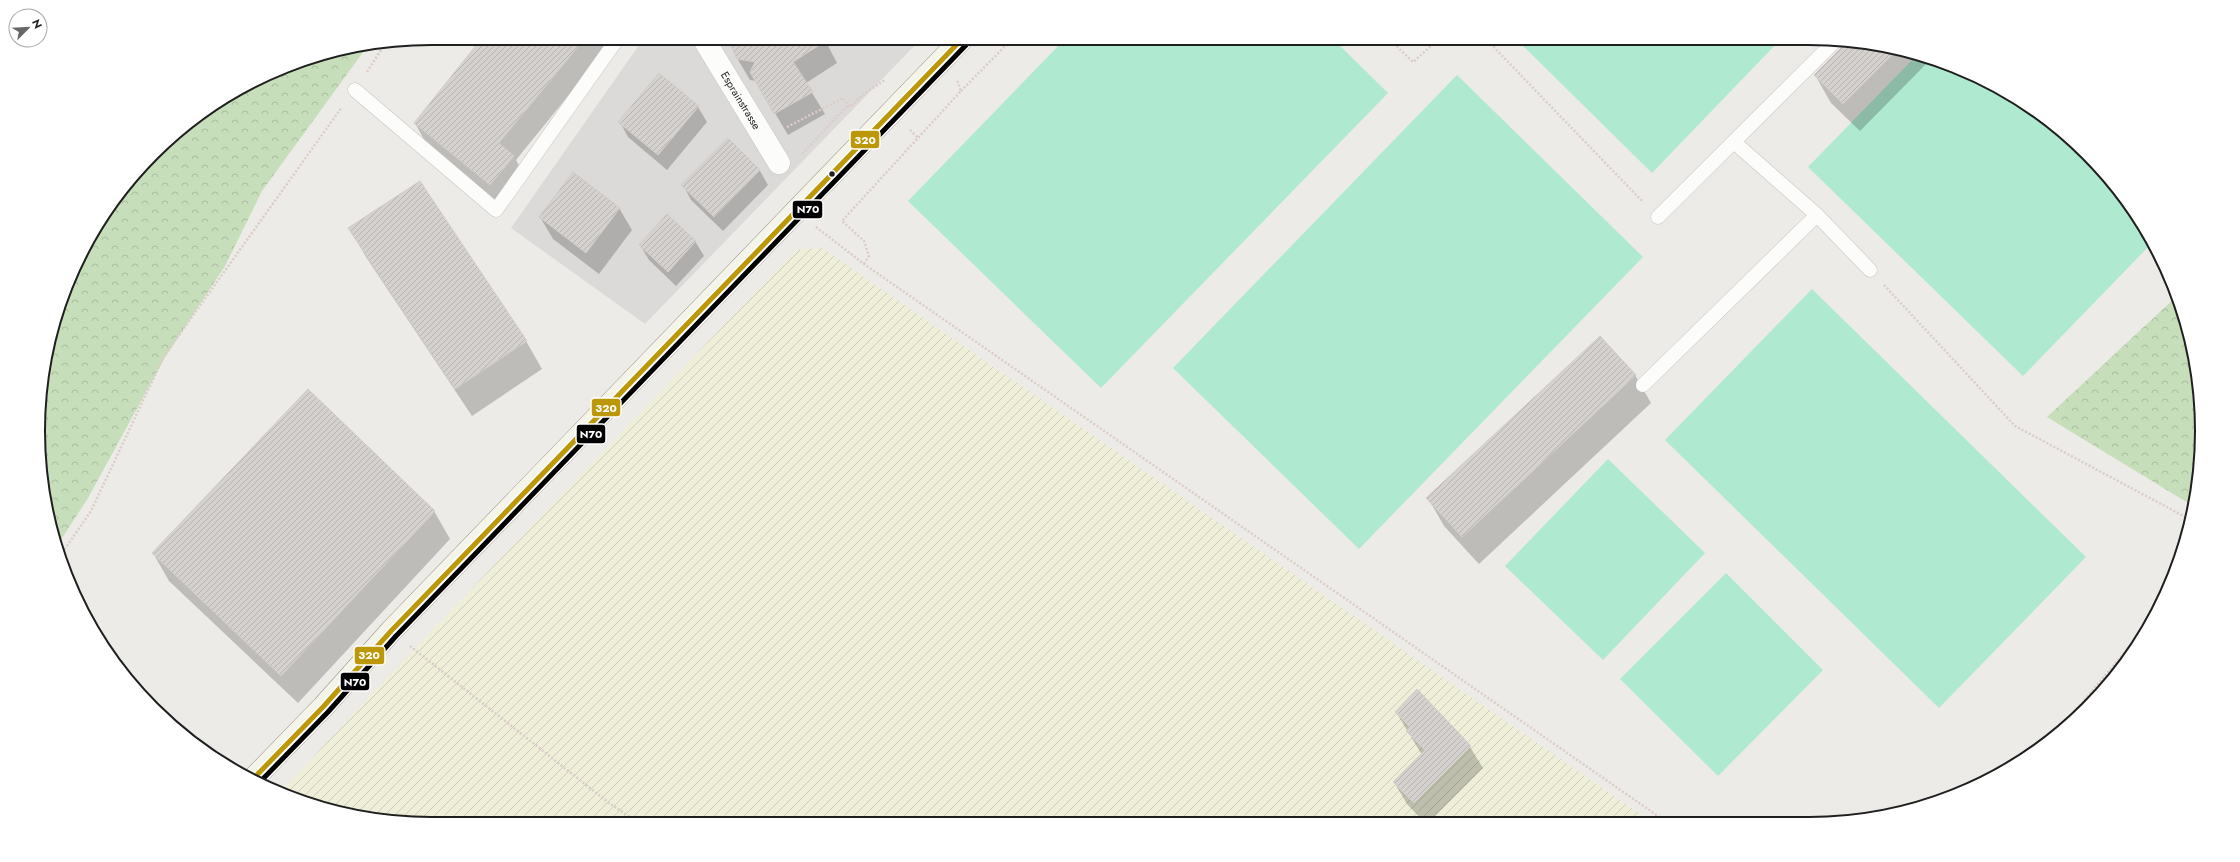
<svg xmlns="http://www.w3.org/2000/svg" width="2240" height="862" font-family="Jost,sans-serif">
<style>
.residential{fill:#dcdad8}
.farmland{fill:url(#farmland-furrows)}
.forest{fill:url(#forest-crowns)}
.pitch{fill:#aee9d0}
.shadow{fill:#0003}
.building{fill:url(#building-hatch);stroke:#d1ccc8}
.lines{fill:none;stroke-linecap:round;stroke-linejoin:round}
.lane-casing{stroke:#c6c5c3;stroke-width:15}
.street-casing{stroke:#c6c5c3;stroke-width:23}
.secondary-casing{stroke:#96977e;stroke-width:23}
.path{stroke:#dbccca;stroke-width:2.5;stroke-dasharray:2 2;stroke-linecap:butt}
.lane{stroke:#fcfcfb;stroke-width:14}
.street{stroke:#fcfcfb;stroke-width:22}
.secondary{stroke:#f4f4ea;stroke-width:22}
.bus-1-casing{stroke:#fff;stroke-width:8}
.bus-2-casing{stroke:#fff;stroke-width:8}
.bus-1{stroke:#bc9809;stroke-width:5}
.bus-2{stroke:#000;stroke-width:5}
.bus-dot{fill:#1f1f1f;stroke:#fff;stroke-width:1.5}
.labels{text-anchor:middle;stroke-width:3;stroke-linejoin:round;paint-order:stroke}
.street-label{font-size:11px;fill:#1f1f1f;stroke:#fff}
.rim{fill:none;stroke:#1f1f1f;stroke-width:2}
.line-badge{stroke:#fff;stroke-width:1.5}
.badge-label{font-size:11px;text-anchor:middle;font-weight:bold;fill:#fff}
</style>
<defs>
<pattern id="farmland-furrows" width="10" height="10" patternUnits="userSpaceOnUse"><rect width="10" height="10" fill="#eeeed9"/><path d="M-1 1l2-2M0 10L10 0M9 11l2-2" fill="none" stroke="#ccccba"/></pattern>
<pattern id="forest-crowns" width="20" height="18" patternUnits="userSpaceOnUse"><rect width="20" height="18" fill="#c6deb9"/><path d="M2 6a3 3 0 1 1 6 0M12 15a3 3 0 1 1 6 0" fill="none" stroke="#aabe9f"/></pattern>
<pattern id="building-hatch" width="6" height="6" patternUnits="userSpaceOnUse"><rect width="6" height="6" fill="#d4d1ce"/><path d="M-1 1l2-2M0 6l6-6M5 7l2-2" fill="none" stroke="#b6b3b0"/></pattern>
</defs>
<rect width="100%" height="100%" fill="#edebe7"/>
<path class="residential" d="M644,38H922L645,324L511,228Z"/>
<path class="farmland" d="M822,248L1650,821L431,824L329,811L281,792L392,672L796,250Z"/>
<path class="forest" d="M369,44L262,191L225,266L164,359L88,498L57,546L46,508L39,456L41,379L59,304L91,235L135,172L172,135L235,91L304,59L355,46Z
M2177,296L2181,305L2199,380L2201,457L2193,506L2047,417Z"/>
<path class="pitch" d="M1066,38H1332L1388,93L1101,388L908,201Z
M1515,38H1782L1652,173Z
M1918,54L1983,79L2048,119L2105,172L2153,242L2023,376L1808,167Z
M1457,75L1643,257L1359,549L1173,368Z
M1812,289L2086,557L1939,708L1665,440Z
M1608,459L1705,553L1603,660L1505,566Z
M1726,573L1823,670L1718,776L1620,679Z"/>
<path class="shadow" d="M484,38H615L516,160L526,178L503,207L427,145L415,123Z
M732,38H824L837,63L806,83L825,114L788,135L756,81L750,80L737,58Z
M880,38H898L886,46Z
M1847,43L1911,51L1931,59L1860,131L1831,103L1815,75Z
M659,74L698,107L707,122L667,170L628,137L620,122Z
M728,139L760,171L768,185L723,231L691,200L683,185Z
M619,208L632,230L599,274L553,239L540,217Z
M350,229L526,341L542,369L472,416L366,257Z
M695,241L704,256L676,286L649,260L640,245Z
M1635,375L1651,403L1479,564L1444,526L1428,498Z
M434,511L450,539L298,703L169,581L153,553Z
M1396,712L1470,747L1483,768L1429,822H1424L1407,804L1394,782L1422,755Z"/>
<path class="building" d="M482,38H585L499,143L514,156L490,185L414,123Z
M731,38H824L826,41L793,62L813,92L774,114L750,72L755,62L737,59L729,42Z
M1846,43L1897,50L1843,104L1814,75Z
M659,73L699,106L658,155L618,122Z
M728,138L760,170L714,217L681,185Z
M573,172L620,208L586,253L539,217Z
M420,181L527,341L455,389L348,228Z
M667,214L696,241L668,272L639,245Z
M1600,336L1636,375L1462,537L1426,498Z
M308,389L435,511L281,676L152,553Z
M1417,689L1471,746L1414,803L1393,782L1425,750L1406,731L1410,727L1395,712Z"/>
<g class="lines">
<defs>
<path id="lane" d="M355,90L496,210L618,38
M1735,143L1817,215L1870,270
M1658,217L1835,41
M1643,385L1817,215"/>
<g id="street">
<path id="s1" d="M703,38L779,163"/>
</g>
<path id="secondary" d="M252,780L323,707L391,631L963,38"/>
</defs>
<use href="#lane" class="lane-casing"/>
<use href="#street" class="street-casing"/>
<use href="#secondary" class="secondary-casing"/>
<path class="path" d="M1388,38L1413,62L1440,38
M1485,38L1643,202
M367,72L386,42
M961,91L1013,38
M787,127L843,98L850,107L865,93L885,80
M910,130L918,138
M802,154L848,105
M816,227L864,264L1665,821
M864,264L869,256L864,241L842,221L961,91L957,80
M1884,285L2015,426L2191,520
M60,556L91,511L164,356L342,107
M410,646L609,803L640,824
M2051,740L2156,615"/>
<use href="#lane" class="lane"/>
<use href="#street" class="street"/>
<use href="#secondary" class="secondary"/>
<defs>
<path id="bus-1" d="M252,780L323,707L391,631L963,38"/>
<path id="bus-2" d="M258,784L328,712L396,636L968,43"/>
</defs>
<use href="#bus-1" class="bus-1-casing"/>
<use href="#bus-2" class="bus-2-casing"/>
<use href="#bus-1" class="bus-1"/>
<use href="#bus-2" class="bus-2"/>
</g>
<circle class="bus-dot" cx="832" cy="174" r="3.5"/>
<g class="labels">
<g class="street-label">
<text dy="4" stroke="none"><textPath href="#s1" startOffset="73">Esprainstrasse</textPath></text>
</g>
</g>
<path d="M0 0H2240V862H0ZM431 45H1809A386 386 0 0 1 2195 431V431A386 386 0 0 1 1809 817H431A386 386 0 0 1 45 431V431A386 386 0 0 1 431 45Z" fill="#fff" fill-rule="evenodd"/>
<path class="rim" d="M431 45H1809A386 386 0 0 1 2195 431V431A386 386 0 0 1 1809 817H431A386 386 0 0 1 45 431V431A386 386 0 0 1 431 45Z"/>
<g class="line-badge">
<rect x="850" y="130" width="30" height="19" rx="4" fill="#bc9809"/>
<rect x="792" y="200" width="31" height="19" rx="4" fill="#000"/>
<rect x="591" y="398" width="30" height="19" rx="4" fill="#bc9809"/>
<rect x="576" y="424" width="30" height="20" rx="4" fill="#000"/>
<rect x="354" y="646" width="31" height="19" rx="4" fill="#bc9809"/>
<rect x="340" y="672" width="30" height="19" rx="4" fill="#000"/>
</g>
<g class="badge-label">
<text x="865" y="144">320</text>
<text x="808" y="213">N70</text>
<text x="606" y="412">320</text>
<text x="591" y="438">N70</text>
<text x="369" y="659">320</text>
<text x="355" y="686">N70</text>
</g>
<g transform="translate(28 28) rotate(66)"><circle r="19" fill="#ffffff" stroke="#a5a5a5"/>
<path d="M0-3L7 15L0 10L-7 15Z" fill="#676665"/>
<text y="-6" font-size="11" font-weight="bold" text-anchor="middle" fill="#1f1f1f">N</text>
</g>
</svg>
